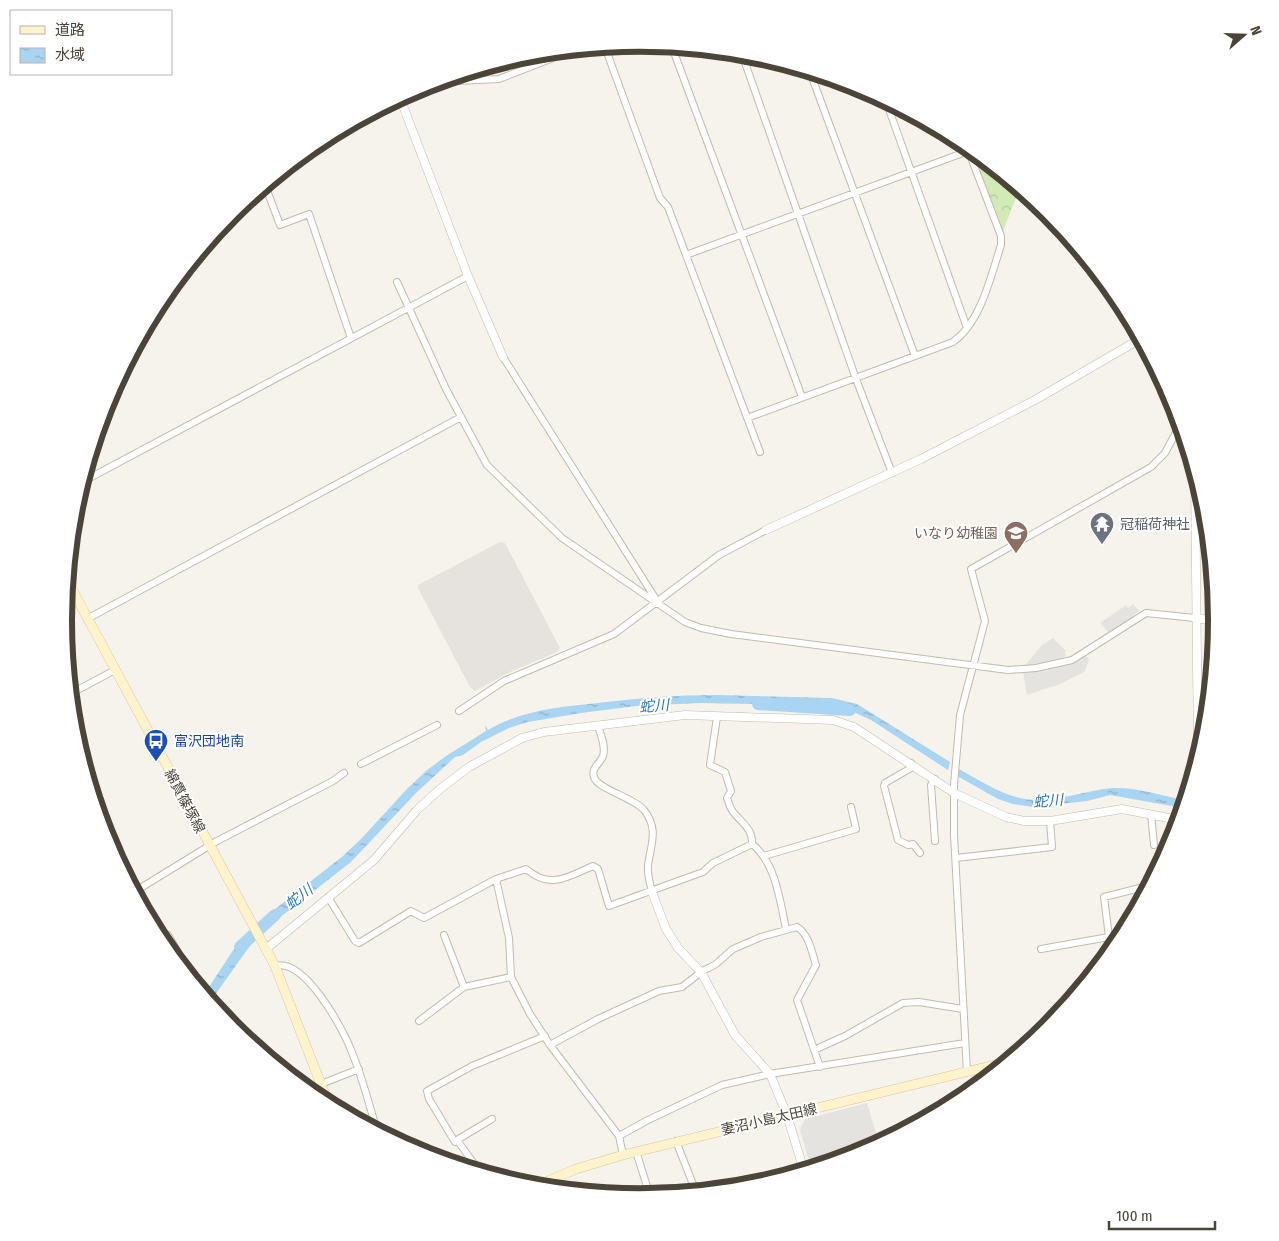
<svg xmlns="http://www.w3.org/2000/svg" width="1279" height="1241" font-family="'Fira Sans Condensed','Noto Sans JP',sans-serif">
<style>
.industrial{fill:#e6e2dd}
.park{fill:url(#park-crowns)}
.parking{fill:#e5e3e0}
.water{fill:url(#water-ripples)}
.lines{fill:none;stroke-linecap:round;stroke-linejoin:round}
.river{stroke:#a9d4f2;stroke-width:12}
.minor-casing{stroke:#c2bbae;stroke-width:8}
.tertiary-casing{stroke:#c2bbae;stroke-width:9}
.secondary-casing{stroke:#d6c79b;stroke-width:10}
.minor{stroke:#fff;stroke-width:6}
.tertiary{stroke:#fff;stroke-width:8}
.secondary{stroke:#fff3cd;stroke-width:9}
.labels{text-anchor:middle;stroke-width:4;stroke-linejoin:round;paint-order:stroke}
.worship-label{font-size:14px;fill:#5b616d;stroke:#fff;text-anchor:start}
.education-label{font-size:14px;fill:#785e54;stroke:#fff;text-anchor:end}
.transit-label{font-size:14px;fill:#164399;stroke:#fff;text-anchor:start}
.street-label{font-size:14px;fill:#4b4439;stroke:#fff}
.water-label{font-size:15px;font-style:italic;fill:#2e7ab2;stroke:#fff}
.rim{fill:none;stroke:#4b4439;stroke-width:6}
</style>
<defs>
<pattern id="park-crowns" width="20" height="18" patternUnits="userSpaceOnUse" patternTransform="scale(1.25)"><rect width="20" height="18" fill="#d2eab5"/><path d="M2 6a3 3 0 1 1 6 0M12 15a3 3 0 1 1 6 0" fill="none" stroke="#b6ca9c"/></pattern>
<pattern id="water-ripples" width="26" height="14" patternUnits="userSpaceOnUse" patternTransform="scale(1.25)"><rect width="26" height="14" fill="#a9d4f2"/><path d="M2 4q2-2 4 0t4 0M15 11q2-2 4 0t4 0" fill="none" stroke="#8caec5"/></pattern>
</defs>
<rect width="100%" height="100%" fill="#f6f3ec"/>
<path class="industrial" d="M500,542L505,543L560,648L557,652L510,672L475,691L470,687L418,588V585Z"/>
<path class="park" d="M971,150L1019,190L1001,236Z"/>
<path class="parking" d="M1133,604L1139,611L1110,634L1100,623L1126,605L1128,608Z
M1053,638L1065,650L1066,657L1023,668L1042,645Z
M1087,656L1089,661L1084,672L1060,684L1027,695L1023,672Z
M867,1103L879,1143L860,1153L811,1168L800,1130L805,1119Z"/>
<path class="water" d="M717,695L832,698L857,704L950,762L948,770L871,720L847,709L803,705L700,703L636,706L581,713L528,722L509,728L481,742L463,755L455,757L416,793L351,862L265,929L261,920L343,856L362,838L406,790L426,771L446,756L486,731L485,725L488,730C522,710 560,707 598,703C638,698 677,695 717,695Z
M959,769C983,782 1008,800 1037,800C1062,800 1088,790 1113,788C1137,787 1161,796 1185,800L1183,808L1110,795L1087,801L1033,807L1013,804L998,799L959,777Z
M249,932L254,940L210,1002L205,993L234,949Z"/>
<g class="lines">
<path class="river" d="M758,704L850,710
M240,947L275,915"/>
<defs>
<path id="minor" d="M605,47L660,198L668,207L760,452
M672,47L802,397
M742,54L856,379L892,473
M810,72L915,356
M437,82L499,79L571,51
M886,101L967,328
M265,185L280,225L309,214L351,338
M686,255L971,150
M397,282L446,389L487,465L562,538L685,622L701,628L731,634L1008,670L1036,668L1072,660L1146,613L1195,618
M503,357L657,601
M747,418L953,342C981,322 991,276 1001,245V236L967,147
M82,482L468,276
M87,619L461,417
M70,694L115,670
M459,711L504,681L614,634L719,555L766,530
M717,717L710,765L725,772L731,791L727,798C729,803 730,809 734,813C742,823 753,829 752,844C776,863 780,901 786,929
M598,726C601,735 606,747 603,756C600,764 591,767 594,777C597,789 633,797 644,810C659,829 651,844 648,865C647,874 650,883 652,892
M911,763V768L885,783L884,786L898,840L908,845L913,844L920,853
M361,764L437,725
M1151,814L1154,845
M935,841L931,785L935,779
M764,856L856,829L851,807
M956,858L1052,847L1050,821
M496,879L509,938L511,977L530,1014L550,1045L619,1136L623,1155
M134,892L217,841L333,781L344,773
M328,897L355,941L359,943L411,911L424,918L496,879L526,869C551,890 567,877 593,866L598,869L609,906L703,872L713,863L752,844
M168,935L178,952L174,958
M444,935L464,987
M1109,937L1104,897L1148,886
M1041,949L1109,937L1119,941
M275,966C304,957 342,1027 351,1050C362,1076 369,1104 377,1131
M419,1021L464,987L511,977
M550,1045L598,1019L659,991L682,987L701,972L716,964L733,949L761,937L797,927C809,934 812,953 816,965L797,1000L820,1067
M814,1050L845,1036L903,1003L919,1002L963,1009
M979,1069L983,1081
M967,1072L954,835V785L960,715L985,621L971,569L1151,467L1165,453L1180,425
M306,1090L359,1069
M619,1136L648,1120L722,1085L770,1074L965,1043
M457,1140L492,1119
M676,1141L696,1192
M636,1151L650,1196
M480,1172L457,1140L455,1142L429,1099L427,1091L472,1066L545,1036
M737,1181L739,1187"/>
<path id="tertiary" d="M400,98L468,276L503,357
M1195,476L1198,755
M766,530L921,459L1035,400L1140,339
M1195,618L1216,621
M652,892L666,929L678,948L701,972L735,1035L770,1074L787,1115L804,1171
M266,949L374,860L417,810L440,789L469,767L522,738L544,732L685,715L833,720L854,727L954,793L1006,817L1024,821H1050L1122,809L1179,820"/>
<path id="secondary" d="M67,580L275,966L329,1105
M534,1187L576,1169L623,1155L1007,1062"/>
</defs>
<use href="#minor" class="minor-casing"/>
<use href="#tertiary" class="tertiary-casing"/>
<use href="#secondary" class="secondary-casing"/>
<use href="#minor" class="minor"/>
<use href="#tertiary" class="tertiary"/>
<use href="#secondary" class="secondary"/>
</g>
<defs>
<symbol id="temple-pin" viewBox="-11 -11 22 30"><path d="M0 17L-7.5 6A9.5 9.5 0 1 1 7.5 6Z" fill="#6b7280" stroke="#fff"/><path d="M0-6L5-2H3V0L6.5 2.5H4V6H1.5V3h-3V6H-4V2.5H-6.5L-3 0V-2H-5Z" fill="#fff"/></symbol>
<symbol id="school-pin" viewBox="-11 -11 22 30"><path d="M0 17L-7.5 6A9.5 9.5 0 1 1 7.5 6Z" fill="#8d6e63" stroke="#fff"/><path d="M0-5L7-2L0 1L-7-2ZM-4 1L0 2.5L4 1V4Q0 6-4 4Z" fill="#fff"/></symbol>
<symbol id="bus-pin" viewBox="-11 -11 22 30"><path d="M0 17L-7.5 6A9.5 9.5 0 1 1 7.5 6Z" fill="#1a4fb4" stroke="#fff"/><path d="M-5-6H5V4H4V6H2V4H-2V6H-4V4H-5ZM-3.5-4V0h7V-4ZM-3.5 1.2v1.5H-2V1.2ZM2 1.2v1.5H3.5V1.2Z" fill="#fff"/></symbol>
</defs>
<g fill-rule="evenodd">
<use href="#temple-pin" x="1088" y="510" width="28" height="38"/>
<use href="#school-pin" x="1002" y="519" width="28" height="38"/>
<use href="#bus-pin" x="142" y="727" width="28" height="38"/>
</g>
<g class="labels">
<g class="worship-label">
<text x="1120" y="529">冠稲荷神社</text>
</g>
<g class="education-label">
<text x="998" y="538">いなり幼稚園</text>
</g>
<g class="transit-label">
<text x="174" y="746">富沢団地南</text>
</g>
<g class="street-label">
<text transform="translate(185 801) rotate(62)" y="5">綿貫篠塚線</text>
<text transform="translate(769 1119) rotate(-13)" y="5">妻沼小島太田線</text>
</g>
<g class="water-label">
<text transform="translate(654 706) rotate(-5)" y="5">蛇川</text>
<text transform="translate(1048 801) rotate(-5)" y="5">蛇川</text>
<text transform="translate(299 897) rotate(-38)" y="5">蛇川</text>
</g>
</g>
<path d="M0 0H1279V1241H0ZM72 620a568 568 0 1 1 1136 0a568 568 0 1 1-1136 0Z" fill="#fff" fill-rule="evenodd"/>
<path class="rim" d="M72 620a568 568 0 1 1 1136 0a568 568 0 1 1-1136 0Z"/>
<rect x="10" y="10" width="162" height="65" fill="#ffffff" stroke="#b7b4b0"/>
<rect x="20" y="26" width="25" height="8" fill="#fff3cd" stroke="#b7b4b0"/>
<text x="55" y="35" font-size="15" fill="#4b4439">道路</text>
<rect x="20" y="48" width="25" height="15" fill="url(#water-ripples)" stroke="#b7b4b0"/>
<text x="55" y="60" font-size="15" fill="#4b4439">水域</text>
<g transform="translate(1244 35) rotate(70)" stroke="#ffffff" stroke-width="4" paint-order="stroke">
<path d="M0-4L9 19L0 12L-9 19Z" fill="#4b4439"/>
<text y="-8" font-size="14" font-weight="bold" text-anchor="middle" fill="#4b4439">N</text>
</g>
<path d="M1109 1221v8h106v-8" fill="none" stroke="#4b4439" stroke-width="2.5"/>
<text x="1116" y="1221" font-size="15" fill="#4b4439" stroke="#ffffff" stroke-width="4" paint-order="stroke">100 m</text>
</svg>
